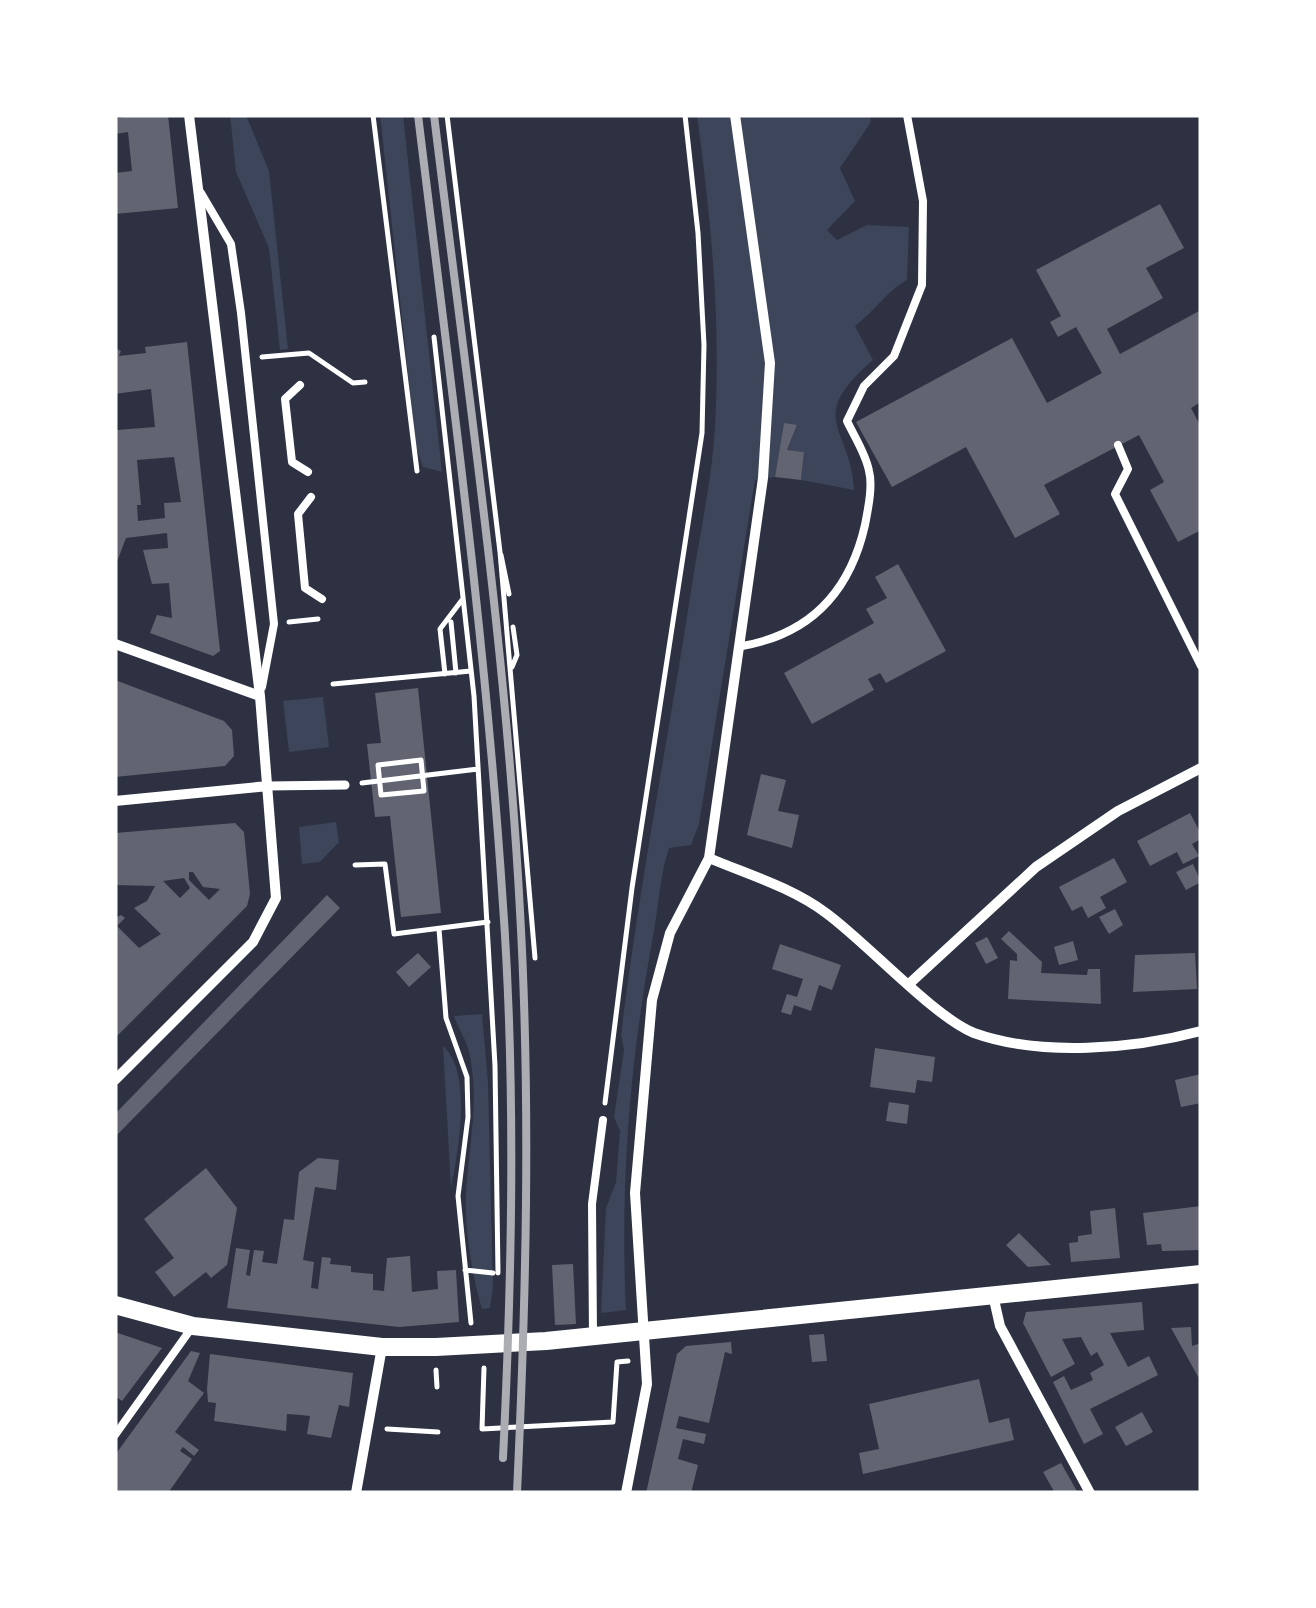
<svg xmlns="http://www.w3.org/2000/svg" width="1316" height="1608" font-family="'Varela Round',sans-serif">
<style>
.green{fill:#3c4559}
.building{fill:#626471;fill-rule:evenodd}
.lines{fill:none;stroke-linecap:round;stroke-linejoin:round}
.path{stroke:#fff;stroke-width:5}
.service{stroke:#fff;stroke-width:8}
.pedestrian{stroke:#fff;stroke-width:9}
.minor{stroke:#fff;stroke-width:10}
.tertiary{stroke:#fff;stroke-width:18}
.rail{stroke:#abadb3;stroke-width:8}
</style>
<rect width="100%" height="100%" fill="#2d3142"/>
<path class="green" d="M230,115H246L269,171L288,349L280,350L269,248L236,172Z
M380,115H403L442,472L423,467L416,447Z
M697,115H870L871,122L840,168L855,201L827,230L837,240L867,225L909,227L907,280C885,293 875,311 855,326L873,360C804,420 851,426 854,490L801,480L804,452L787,450L797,426L784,424L775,477L755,480L699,824L691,845L669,848C660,876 659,902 654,931C630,1060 620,1179 626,1310L601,1313L606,1208L616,1182L620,1131L614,1117L624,1050L621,1035C639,886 668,740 691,591C699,537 712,481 715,426C721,321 711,219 697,115Z
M323,697L329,747L289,752L283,701Z
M336,822L339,842L320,862L302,864L299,827Z
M482,1014L488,1082L493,1287L490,1308L482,1309C472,1276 464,1226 466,1192C469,1144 480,1100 469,1052C466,1039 458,1028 454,1016Z
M443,1046C473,1072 458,1153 451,1188Z"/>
<path class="building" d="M136,115H168L178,208L115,214V173L132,171L128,132L115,134V124L118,118Z
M1160,204L1184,248L1146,268L1163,298L1107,329L1120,354L1201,310V402L1191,408L1201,427V530L1178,542L1150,490L1164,482L1139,435L1044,485L1060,514L1015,538L966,447L892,487L856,422L1012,338L1047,403L1102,373L1076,327L1058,337L1050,322L1061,316L1036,270Z
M187,342L220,651L213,656L150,633L157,615L172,618L169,583L152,584L143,550L168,548L167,533L126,538L115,567L117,430L155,427L151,389L115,394V348L121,351L119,356L146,353L145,347ZM174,457L181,502L164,503L165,518L138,521L137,505H141L137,460Z
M784,423L797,425L787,450L804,452L801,480L775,477Z
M898,564L946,651L886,683L880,673L868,679L874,690L812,724L784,673L874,623L866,609L887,598L875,577Z
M115,680L224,721L232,730L234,756L225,766L115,777Z
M418,688L441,913L401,917L390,816L375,817L367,744L381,743L375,693Z
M761,774L786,780L778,811L799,815L792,848L747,835Z
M1190,813L1201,834V839L1192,844L1199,856L1183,864L1177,852L1150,866L1137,841Z
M235,823L244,832L250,894L247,906L115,1038V918L121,915L125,918L117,926L139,948L161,934L134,908L147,901L155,886L115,885V833ZM189,872H193L203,887L220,889L209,900L189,880ZM184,878L190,888L180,898L163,881Z
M1114,858L1127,882L1100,897L1106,908L1088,918L1082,906L1072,911L1059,887Z
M1193,864L1201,882L1186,890L1176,872Z
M327,895L340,908L115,1137V1114Z
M1115,909L1123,925L1109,934L1099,917Z
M1009,931L1042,962L1041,973L1087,975L1088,969H1100L1101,1004L1008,999L1010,960L1017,961V954L1001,939Z
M987,937L998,958L986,964L975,943Z
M1073,941L1078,960L1059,965L1054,947Z
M780,944L841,965L832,990L819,985L811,1011L794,1005L791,1015L781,1012L787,994L797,997L803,979L772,969Z
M418,953L431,967L409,987L396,972Z
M1195,953L1197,989L1133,992L1135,955Z
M875,1048L935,1057L932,1082L917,1080L915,1093L870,1087Z
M1201,1074V1103L1181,1107L1175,1080Z
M889,1102L909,1105L907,1124L886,1121Z
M318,1158L339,1160L336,1190L315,1187L303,1260L314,1262L311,1288L318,1289L322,1257L331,1258L330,1264L351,1266V1272L373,1274V1290L384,1291L387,1258L410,1256L412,1292L438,1289L437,1271L456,1270L459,1322L399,1327L227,1308L236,1248L250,1250L246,1275L250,1276L254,1250L264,1251L262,1262L277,1264L284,1219L294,1220L299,1172Z
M206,1168L237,1208L227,1265L211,1278L206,1272L174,1297L155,1272L174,1258L144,1219Z
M1201,1206V1250L1162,1251L1161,1244L1147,1245L1143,1213Z
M1115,1208L1120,1258L1071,1262L1069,1243L1078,1242V1236L1092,1234L1090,1211Z
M1019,1233L1051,1265L1028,1267L1006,1245Z
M573,1264L576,1324L555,1325L552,1265Z
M1142,1302L1144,1330L1110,1333L1128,1367L1149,1356L1158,1375L1090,1409L1103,1434L1084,1444L1053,1382L1064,1376L1071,1390L1093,1380L1090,1373L1104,1365L1097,1352L1091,1356L1081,1337L1062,1339L1075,1364L1051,1377L1023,1323L1026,1312Z
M1191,1327L1192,1346L1201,1343V1382L1171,1328Z
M115,1332L162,1348L122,1401L115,1396Z
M824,1334L827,1361L812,1362L809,1335Z
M731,1342L732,1354L725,1352L709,1423L679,1416L676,1428L706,1434L704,1444L683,1439L678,1459L698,1465L691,1493H646L677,1354L686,1346Z
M191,1351L200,1353L188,1381L204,1393L175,1432L199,1450L194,1456L183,1447L180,1451L192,1459L168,1493H115V1455Z
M210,1354L353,1373L349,1407L339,1405L331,1438L307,1434L310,1416L301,1415L287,1414L286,1431L214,1421L216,1403L208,1402L207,1389Z
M979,1379L989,1423L1009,1418L1014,1440L863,1474L859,1453L879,1449L869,1404Z
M1142,1412L1153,1432L1126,1446L1115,1427Z
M1061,1463L1078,1493H1055L1043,1472Z"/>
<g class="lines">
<path class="path" d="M373,115L417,471
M447,115L500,552L535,958
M434,337L474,696L495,1066L498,1273
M262,357L309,353L353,383L365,382
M501,555L509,594
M289,622L318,619
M451,622L456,673
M512,667L517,655L513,627
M445,674L440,629L462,600
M333,684L471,671
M421,760L424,791L381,795L378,765Z
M362,783L478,769
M355,865L385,864L394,934L488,922
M439,929L446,1018L467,1077L468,1117L458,1196L471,1323
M605,1103L632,888L702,433L704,345L698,233L685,115
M465,1270L493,1273
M484,1368L482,1429L613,1422L617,1362L628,1361
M436,1370L437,1387
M387,1429L438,1432"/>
<path class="service" d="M201,193L231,244L241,313L274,624L262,687
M300,385L285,399L292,462L308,472
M1118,445L1128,469L1115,494L1201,666
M311,497L298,514L305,588L322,599
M742,646C811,634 850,591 865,525C868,509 873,486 869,471C866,454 854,436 847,421L864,386L894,356L922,285L923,201L907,115
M593,1337L592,1204L603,1120
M115,1435L193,1326"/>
<path class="pedestrian" d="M268,786L345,785"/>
<path class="minor" d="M115,644L260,696
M115,801L268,786
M709,858C749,875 791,887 826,913C866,942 934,1017 974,1033C1041,1057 1134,1049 1201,1031
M909,984L1036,867L1118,811L1201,768
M115,1080L253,942L276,898L260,696L189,115
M993,1295L1000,1326L1090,1493
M356,1493L382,1347
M626,1493L647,1384L635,1193L652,1000L670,933L709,858L763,478L770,363L735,115"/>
<path class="tertiary" d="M115,1305L193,1326L382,1347H436L546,1341L1201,1274"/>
<path class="rail" d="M418,115C450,378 486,641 503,905C516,1089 512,1274 503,1458
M434,115C466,379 506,645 520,911C531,1106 526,1299 517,1493"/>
</g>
<rect width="1316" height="1608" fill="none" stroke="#ffffff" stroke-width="235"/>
</svg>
